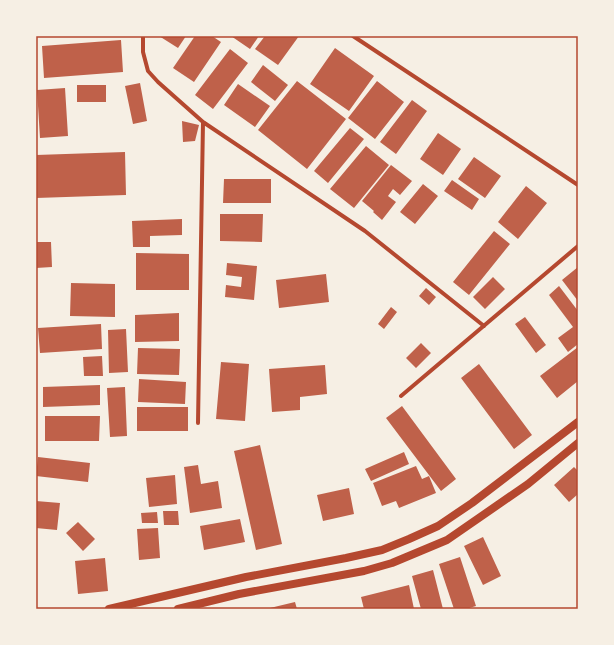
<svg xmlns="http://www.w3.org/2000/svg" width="614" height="645" font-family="Jost,sans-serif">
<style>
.building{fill:#bf614a}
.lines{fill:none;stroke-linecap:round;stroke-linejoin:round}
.minor{stroke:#b5482f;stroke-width:4}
.secondary{stroke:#b5482f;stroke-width:8}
.neatline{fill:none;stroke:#b5482f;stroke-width:1.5}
</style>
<rect width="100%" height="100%" fill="#f6efe4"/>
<path class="building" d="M159,36H186L178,48Z
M195,36H212L221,42L194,82L173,68Z
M231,36H259L250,49Z
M265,36H299L278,65L255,49Z
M121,40L123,72L44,78L42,46Z
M335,48L374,76L349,111L310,84Z
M230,49L248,63L213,109L195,95Z
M263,65L288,85L275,101L251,82Z
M297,81L346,119L307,169L258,130Z
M377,81L404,102L375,139L348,118Z
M140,83L147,121L133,124L125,86Z
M238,84L270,106L255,127L224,105Z
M77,85H106V102H77Z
M65,88L68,136L40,138L37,90Z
M412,100L427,111L396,154L380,142Z
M182,121L199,125L195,141L183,142Z
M350,128L364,139L328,183L314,171Z
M438,133L461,149L443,175L420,159Z
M366,146L389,165L354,208L330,189Z
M125,152L126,195L36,198V155Z
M474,157L501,176L485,198L458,179Z
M391,165L412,181L400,195L393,189L388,196L396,202L382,220L373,212L374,211L362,201Z
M224,179H271V203H223Z
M452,180L479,199L472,210L444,191Z
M423,184L438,196L415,224L400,212Z
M526,186L547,203L518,239L498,222Z
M220,214H263L262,242L220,241Z
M182,219V235L150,236V247H133L132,221Z
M494,231L510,244L469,295L453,282Z
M36,242H51L52,267L36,268Z
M136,253L189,254V290H136Z
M227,263L257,266L254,300L225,297L226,285L241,287L242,277L226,275Z
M578,267V301L562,280Z
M326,274L329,302L279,308L276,280Z
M493,277L505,289L485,309L473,297Z
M71,283L115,284V317L70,316Z
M559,286L578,311V344L568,352L558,338L573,327L549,295Z
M426,288L436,297L429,305L419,296Z
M391,307L397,312L384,329L378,324Z
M179,313V341L135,342V315Z
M525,317L546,345L536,353L515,324Z
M101,324L102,349L40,353L38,328Z
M126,329L128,372L109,373L108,330Z
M421,343L431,353L416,368L406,358Z
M578,347V381L557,398L540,376Z
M138,348L180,349L179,375L137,374Z
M102,356L103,376H84L83,357Z
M221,362L249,364L245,421L216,419Z
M479,364L532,435L514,449L461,378Z
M325,365L327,394L300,397V410L272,412L269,369Z
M139,379L186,382L185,404L138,402Z
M100,385V405L43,407V387Z
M125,387L127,436L110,437L107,388Z
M402,406L456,479L441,491L386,418Z
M137,407H188V431H137Z
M45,416H100L99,441H45Z
M260,445L282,544L256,550L234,451Z
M404,452L409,464L371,481L365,469Z
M38,457L90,463L88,482L36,476Z
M198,465L201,484L218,481L222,508L190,513L184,467Z
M416,466L422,479L429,476L436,493L399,508L396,501L382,506L373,483Z
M574,467L578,471V494L569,502L554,485Z
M175,475L177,504L149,507L146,478Z
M349,488L354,514L323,521L317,495Z
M36,501L60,503L57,530L36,528Z
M163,511H178L179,525H164Z
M157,512L158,523H142L141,513Z
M240,519L245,542L204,550L200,526Z
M78,522L95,539L83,551L66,533Z
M158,528L160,558L139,560L137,529Z
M483,537L501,576L483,585L464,546Z
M460,557L476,606L466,609H454L439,564Z
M105,558L108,591L78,594L75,561Z
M433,570L443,609H421L412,576Z
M409,585L414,609H364L361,597Z
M295,602L297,609H270V608Z"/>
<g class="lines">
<path class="minor" d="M143,36V52L148,71L158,82L203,122L365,231L484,326
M353,36L578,185
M401,396L578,246
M198,423L203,122"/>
<path class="secondary" d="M109,609L246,577L346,558L382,550L409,539L438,526L472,503L578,422
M178,609L239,594L364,571L392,563L447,540L528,484L578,443"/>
</g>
<rect width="614" height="645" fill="none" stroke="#f6efe4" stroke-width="74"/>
<rect x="37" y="37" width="540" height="571" class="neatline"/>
</svg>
